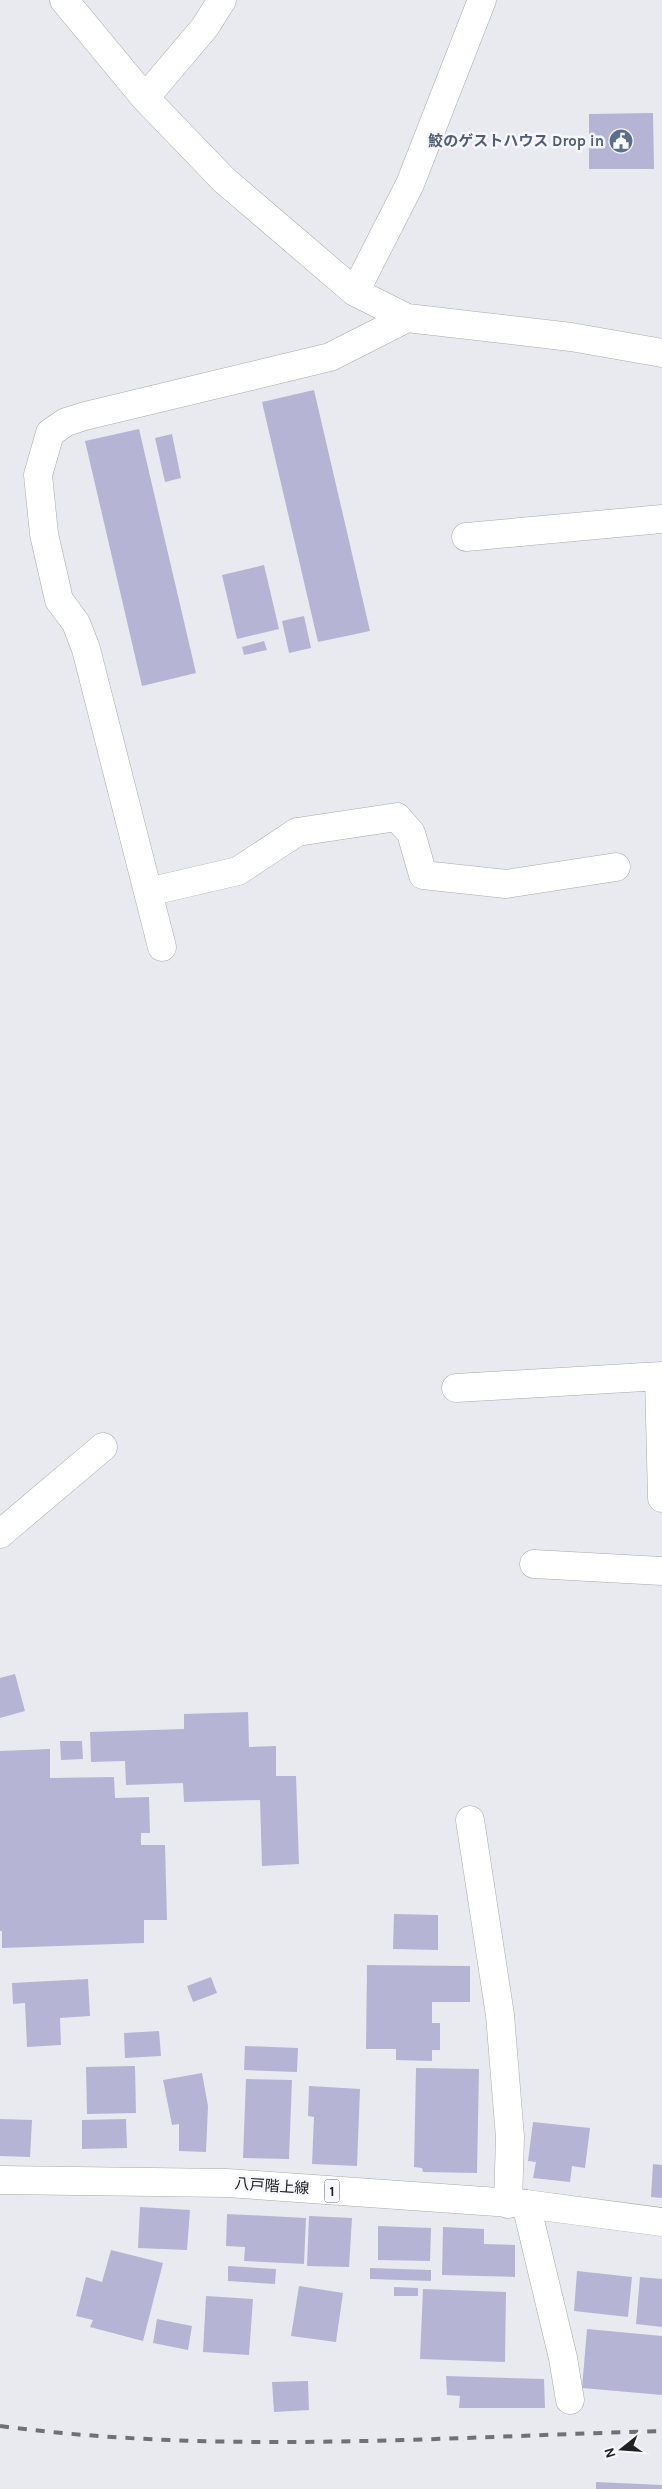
<svg xmlns="http://www.w3.org/2000/svg" width="662" height="2489" font-family="Karla,'Noto Sans JP',sans-serif">
<style>
.building{fill:#b6b4d4}
.lines{fill:none;stroke-linecap:round;stroke-linejoin:round}
.minor-casing{stroke:#a8a9ae;stroke-width:29}
.major-casing{stroke:#a8a9ae;stroke-width:29}
.minor{stroke:#fff;stroke-width:28}
.major{stroke:#fff;stroke-width:28}
.rail{stroke:#707174;stroke-width:4;stroke-dasharray:9 9;stroke-linecap:butt}
.labels{text-anchor:middle;stroke-width:5;stroke-linejoin:round;paint-order:stroke}
.shield{fill:#f7f7fe;stroke:#606064;stroke-width:1}
.shield-label{font-size:14px;font-weight:bold;fill:#202022}
.service-label{font-size:15px;font-weight:bold;fill:#4e5e75;stroke:#f7f7fe;text-anchor:end}
.street-label{font-size:15px;fill:#202022;stroke:#f7f7fe}
</style>
<rect width="100%" height="100%" fill="#e9eaf0"/>
<path class="building" d="M653,113L654,169H589V114Z
M314,390L370,631L318,642L262,402Z
M139,429L196,673L142,686L85,441Z
M172,434L181,478L165,482L155,438Z
M264,565L279,629L237,639L222,575Z
M304,616L311,648L289,653L282,621Z
M264,641L267,650L244,655L242,647Z
M15,1674L25,1711L0,1718V1678Z
M248,1712L249,1747L276,1746V1776H296L299,1864L262,1866L260,1800L184,1802L183,1783L126,1785L125,1761L91,1762L90,1732L184,1729V1714Z
M60,1741H82L83,1759L61,1760Z
M50,1749V1778L114,1777L115,1798L149,1797L150,1833H141V1845H165L167,1920H144V1943L2,1948V1931H0V1751Z
M394,1914L438,1915V1950L393,1949Z
M367,1965L470,1966V2002H432V2023H440V2050H432V2061L396,2060V2049H366Z
M211,1977L217,1993L193,2002L187,1986Z
M88,1979L90,2016L60,2018L61,2045L27,2047L25,2003L13,2004L12,1983Z
M159,2031L161,2056L125,2058L124,2033Z
M245,2046L298,2048L297,2072L244,2070Z
M135,2066L136,2113L87,2114L86,2067Z
M416,2068L479,2069L477,2173L423,2172L422,2168L414,2167Z
M202,2073L208,2106L206,2152L179,2151V2124L172,2125L163,2080Z
M246,2079L292,2080L289,2159L243,2158Z
M309,2086L360,2089L357,2166L312,2164L314,2117L308,2116Z
M0,2119L32,2120L30,2157L0,2156Z
M126,2119L127,2148L82,2149V2120Z
M533,2122L590,2128L585,2168L572,2166L570,2182L533,2178L536,2162L528,2161Z
M653,2164L662,2165V2198L651,2197Z
M140,2207L190,2210L187,2250L138,2248Z
M227,2214L306,2218L304,2264L244,2261L245,2247L226,2246Z
M309,2216L352,2218L349,2267L307,2266Z
M378,2226L431,2228L430,2261L378,2260Z
M443,2227L484,2229V2244L515,2245V2277L442,2275Z
M111,2250L163,2263L143,2341L90,2327L93,2320L76,2316L86,2277L102,2282Z
M228,2266L276,2269L275,2284L228,2281Z
M370,2268L431,2270V2281L370,2279Z
M577,2271L632,2277L628,2317L574,2311Z
M640,2277L662,2279V2327L636,2324Z
M299,2286L343,2293L336,2342L291,2336Z
M394,2287L418,2288V2296H394Z
M423,2289L506,2292L505,2362L420,2359Z
M206,2296L253,2299L249,2355L203,2352Z
M157,2319L192,2326L188,2350L153,2343Z
M587,2329L662,2336V2395L582,2388Z
M446,2376L544,2379L545,2408H459L460,2396L447,2395Z
M308,2381L309,2410L274,2412L272,2382Z
M596,2482L662,2485V2489H596Z"/>
<g class="lines">
<defs>
<path id="minor" d="M64,0L145,98L224,180L355,292L407,318L571,337L662,353
M145,98L205,27L222,0
M355,292L410,184L482,0
M466,537L662,519
M148,892L238,871L297,832L397,817L411,833L423,875L506,884L616,867
M162,947L86,649L76,623L59,600L44,534L38,475L50,433L66,422L85,416L330,357L407,318
M659,1377L662,1498
M456,1388L662,1376
M0,1534L103,1447
M534,1564L662,1571
M470,1820L500,2015L510,2137L508,2204
M526,2204L563,2358L570,2400"/>
<path id="major" d="M0,2180L227,2183L526,2204L662,2222"/>
</defs>
<use href="#minor" class="minor-casing"/>
<use href="#major" class="major-casing"/>
<use href="#minor" class="minor"/>
<use href="#major" class="major"/>
<path class="rail" d="M0,2426C219,2455 442,2437 662,2431"/>
</g>
<defs>
<symbol id="civic-disc" viewBox="-11 -11 22 22"><circle r="9.5" fill="#5c6f8a" stroke="#f7f7fe"/><path d="M-.6-6.5H3V-4.5H.6V-3L4-1V1h2V6H-6V1h2V-1L-.6-3ZM-1.2 2.5V6h2.4V2.5Z" fill="#fff"/></symbol>
</defs>
<g fill-rule="evenodd">
<use href="#civic-disc" x="607" y="127" width="28" height="28"/>
</g>
<g class="labels">
<rect class="shield" x="324.5" y="2179.5" width="15" height="23" rx="4"/>
<g class="shield-label">
<text x="332" y="2196">1</text>
</g>
<g class="service-label">
<text x="604" y="146">鮫のゲストハウス Drop in</text>
</g>
<g class="street-label">
<text transform="translate(272 2186) rotate(4)" y="5">八戸階上線</text>
</g>
</g>
<g transform="translate(622 2449) rotate(253)" stroke="#f7f7fe" stroke-width="4" paint-order="stroke">
<path d="M0-4L9 19L0 12L-9 19Z" fill="#202022"/>
<text y="-8" font-size="14" font-weight="bold" text-anchor="middle" fill="#202022">N</text>
</g>
</svg>
